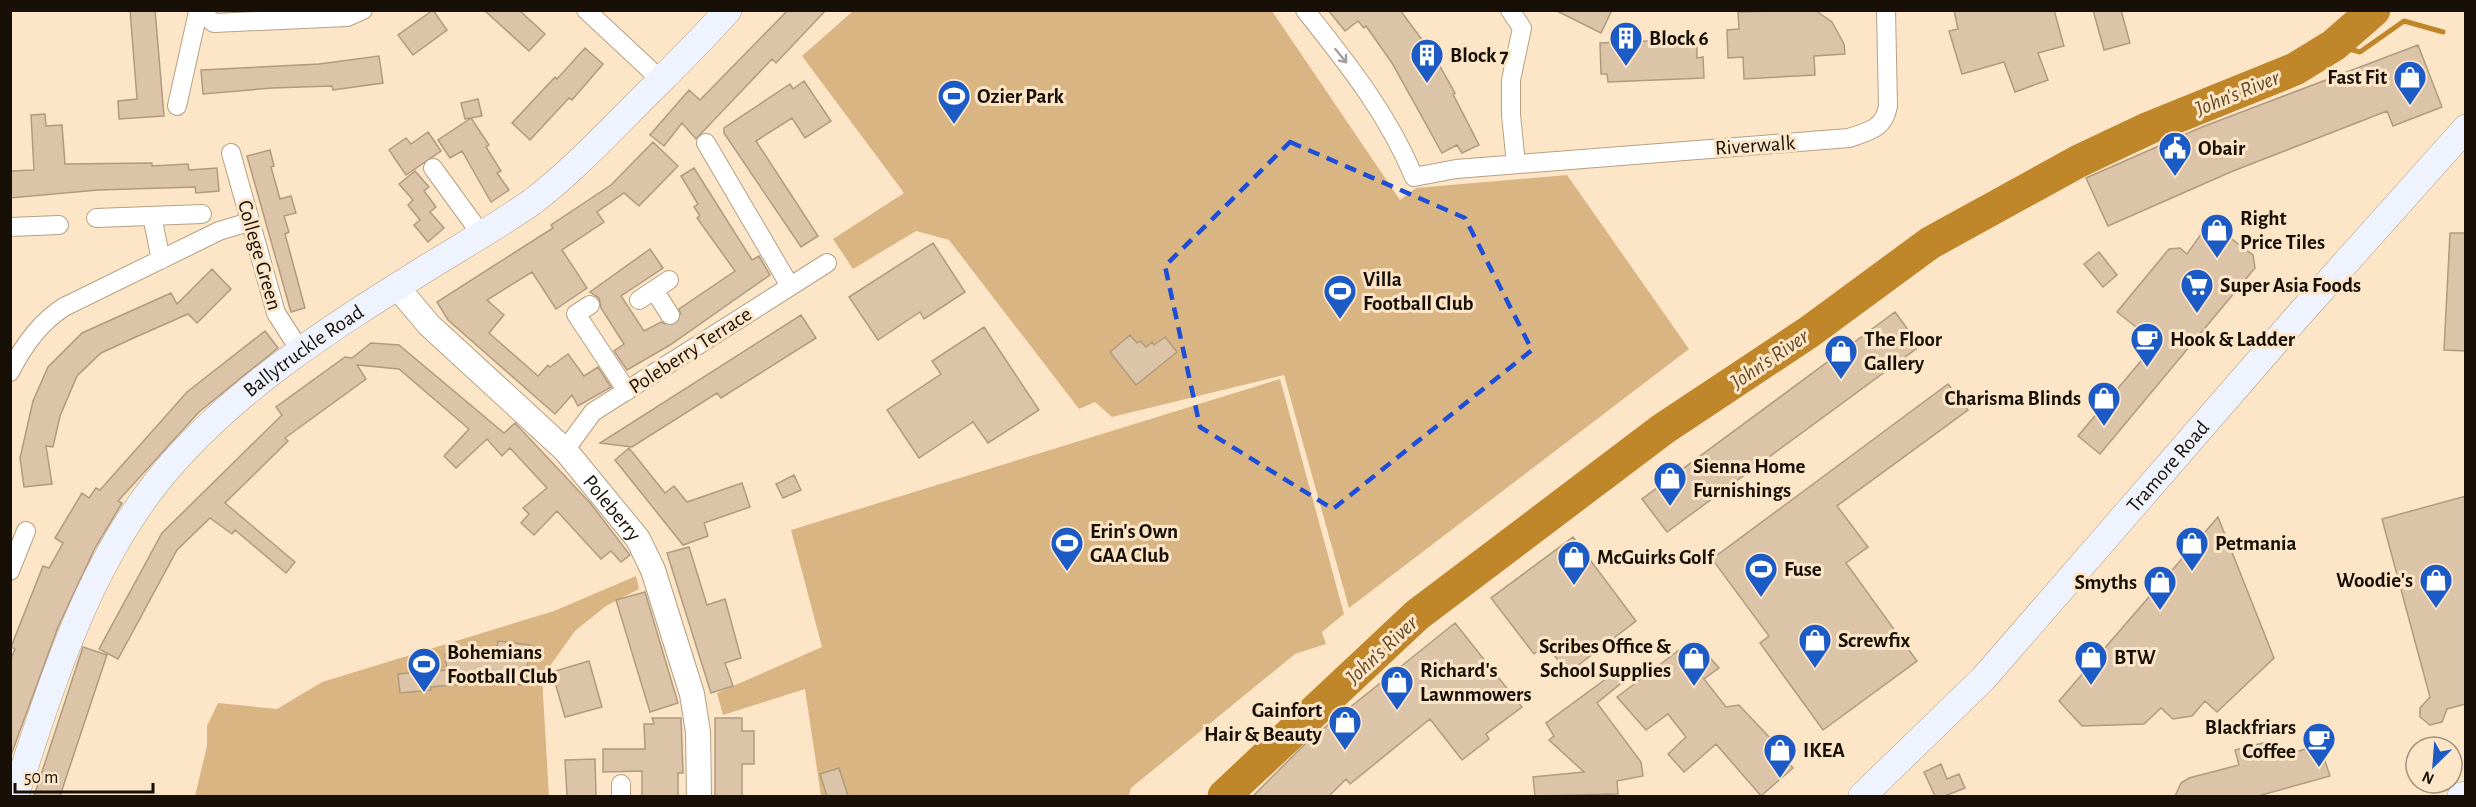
<svg xmlns="http://www.w3.org/2000/svg" width="2476" height="807" font-family="'Alegreya Sans',sans-serif">
<style>
.green{fill:#dab584}
.lines{fill:none;stroke-linecap:round;stroke-linejoin:round}
.stream{stroke:#c0862a;stroke-width:5}
.river{stroke:#c0862a;stroke-width:33}
.building{fill:#dbc4a8;stroke:#b09b7f;stroke-width:1.5}
.minor-tunnel{stroke:#dbc6ab;stroke-width:18;stroke-dasharray:18 9;stroke-linecap:butt}
.minor-casing{stroke:#b6a084;stroke-width:20}
.tertiary-casing{stroke:#b6a084;stroke-width:26}
.secondary-casing{stroke:#b6a084;stroke-width:28}
.minor{stroke:#fff;stroke-width:18}
.tertiary{stroke:#fff;stroke-width:24}
.secondary{stroke:#eef3fd;stroke-width:27}
.oneway{stroke:#a39f9b}
.marked{fill:none;stroke:#1d4ed8;stroke-width:4.5;stroke-dasharray:12 8;stroke-linejoin:round}
.labels{text-anchor:middle;stroke-width:6;stroke-linejoin:round;paint-order:stroke}
.poi-label{font-size:21px;font-weight:bold;fill:#181006;stroke:#fde6c8;text-anchor:start}
.street-label{font-size:21px;fill:#181006;stroke:#fde6c8}
.water-label{font-size:22px;font-style:italic;fill:#644a26;stroke:#fde6c8}
</style>
<rect width="100%" height="100%" fill="#fde6c8"/>
<path class="green" d="M853,11H1272L1400,200L1416,188L1567,175L1689,349L1349,608L1284,375L1112,417L1095,402L1079,409L949,240L916,231L853,269L833,239L904,193L802,56Z
M1280,379L1344,614L1322,632L1326,644L1295,654L1131,788L1129,796H821L805,689L723,715L717,693L822,647L791,530Z
M636,576L639,589L606,606L575,631L542,677L549,796H195L207,746V726L218,703L277,709L322,682L554,611Z"/>
<g class="lines">
<path class="stream" d="M2334,45L2360,52L2404,21L2443,32"/>
<path class="river" d="M1224,796L1417,615L1663,429L1809,332L1930,243L2079,161L2149,128L2295,69L2334,45L2374,10"/>
</g>
<path class="building" d="M130,10H155L164,116L119,119L118,101L137,99Z
M433,10L447,30L413,55L398,35Z
M484,10H519L545,34L529,51Z
M788,10H826L776,63L772,59L696,139L682,123L664,146L650,135L689,90L700,100Z
M1328,10H1400L1434,56L1455,93L1453,94L1479,145L1462,153L1457,145L1442,153L1392,63L1366,26L1364,28L1358,21L1345,31Z
M1555,10H1612L1601,33Z
M1815,10L1832,22L1844,44L1845,54L1814,56L1815,75L1744,79L1743,57L1728,58L1727,30L1739,29L1738,12Z
M1954,10H2054L2064,46L2038,53L2048,80L2015,92L2004,62L1962,74L1949,31L1958,29Z
M2093,10H2121L2130,43L2104,50Z
M1697,39V58L1703,57L1704,78L1608,82L1607,74H1601L1600,43Z
M2418,45L2442,107L2393,126L2387,111L2233,171L2108,226L2086,178L2202,127Z
M585,48L603,64L572,100L569,98L530,140L512,123L555,77L557,79Z
M379,56L383,83L333,90L332,86L272,88L203,94L201,70L319,64Z
M804,81L831,121L805,138L792,118L756,141L818,236L801,247L724,133V128L790,84L793,89Z
M478,99L482,116L471,118L489,145L486,147L501,171L497,173L509,190L491,202L462,151L450,158L438,140L471,118L465,119L461,103Z
M45,114L46,126L62,125L65,164L152,163V166L188,164L189,170L217,168L219,191L196,193L195,187L98,190L10,198V171L34,170L31,115Z
M428,132L441,151L406,175L389,150L406,138L411,144Z
M653,142L678,166L639,206L624,193L597,212L604,222L562,250L587,288L556,309L532,272L487,300L504,315L489,333L538,376L548,365L550,367L568,354L584,376L598,367L611,387L578,406L572,395L555,414L448,320L437,302L553,228L551,225L611,185Z
M270,150L274,166L271,167L280,199L291,196L296,213L284,216L289,232L285,234L305,308L291,312L247,156Z
M694,168L752,260L759,256L770,275L670,345L627,370L614,351L624,344L601,308L599,298L590,292L650,249L663,268L621,296L644,331L661,322L670,326L677,324L681,315L679,309L735,271L697,218L700,216L694,207L698,204L681,176Z
M415,171L429,187L424,191L436,207L430,212L444,228L428,242L414,225L420,220L408,205L413,200L399,184Z
M2217,228L2253,255L2255,268L2100,454L2078,436L2156,343L2117,312L2169,249L2180,248L2187,254L2204,230Z
M2450,233H2466V351L2444,350Z
M933,243L965,292L924,319L920,312L878,340L849,297Z
M2099,252L2117,275L2103,287L2084,264Z
M212,269L231,289L197,323L188,314L138,336L101,353L77,376L60,416L53,447L46,446L52,484L24,487L20,458L33,401L48,367L82,333L171,293L177,304Z
M1895,312L1920,346L1667,532L1642,499Z
M801,315L816,338L721,398L717,393L632,447L600,443Z
M984,327L1039,410L988,443L973,422L919,458L887,410L941,374L932,361Z
M265,331L278,348L199,412L118,501L122,503L95,548L58,627L10,758V661L15,649L11,647L43,566L49,568L63,543L55,538L82,493L89,498L96,488L100,490L187,392Z
M1130,335L1137,343L1140,341L1146,347L1152,342L1154,345L1165,337L1177,352L1136,385L1110,352Z
M371,343L399,345L504,433L515,423L591,504L630,555L621,562L611,551L601,559L557,511L534,535L521,523L529,514L523,508L547,488L510,448L502,456L487,439L456,468L444,456L469,429L399,369L357,365L366,379L285,438L288,441L225,503L295,562L286,573L235,530L232,534L210,518L177,550L118,659L99,649L162,533L282,415L276,407L345,357L352,358Z
M1948,384L1968,410L1837,506L1868,547L1846,563L1917,661L1823,730L1760,643L1769,636L1712,559Z
M629,448L665,493L674,486L687,502L742,483L750,507L704,523L708,536L683,545L615,460Z
M794,475L801,490L783,498L776,484Z
M2466,496V704L2447,709L2442,722L2430,725L2420,717V708L2430,697L2382,519Z
M2218,517L2274,658L2217,712L2205,701L2192,716L2173,719L2161,708L2144,724L2082,726L2059,701Z
M1573,537L1636,621L1568,673L1546,645L1534,654L1491,598Z
M689,547L707,605L725,599L741,658L725,663L733,686L711,693L667,553Z
M645,592L678,703L650,712L616,600Z
M1455,623L1522,707L1486,734L1489,739L1462,760L1430,719L1350,784L1346,779L1329,796H1253L1308,741Z
M498,641L530,645L525,685L493,682L430,687L431,690L400,693L398,674L447,670L445,654L488,651V648L497,647Z
M1697,643L1719,668L1704,679L1726,707L1739,705L1785,754L1782,756L1793,768L1761,796L1716,744L1684,772L1668,754L1686,737L1668,714L1646,730L1617,697L1679,650L1681,653L1686,652Z
M83,647L107,655L60,796H34Z
M589,661L602,707L565,717L552,672Z
M1618,670L1625,680L1597,703L1641,762L1643,776L1617,781L1618,794L1535,796L1533,777L1584,772L1549,740L1554,736L1546,723Z
M652,718H681L683,773H678V796H642V771L603,772V749H645L644,724H654Z
M715,718H742V731H754V764H742V796H715Z
M2271,741L2275,758L2309,748L2313,758L2323,755L2330,776L2258,796H2175L2181,783L2189,778L2239,765L2235,750Z
M595,759L596,796H567L565,760Z
M1941,764L1947,779L1959,774L1965,788L1945,796H1935L1924,772Z
M839,768L848,796H827L820,774Z"/>
<g class="lines">
<path class="minor-tunnel" d="M670,315L684,336"/>
<defs>
<path id="minor" d="M198,10L214,23L347,17L363,10
M586,10L661,80
M1305,10C1347,63 1388,114 1414,177L1456,169L1849,138C1869,131 1884,129 1888,106L1886,10
M1510,10L1522,28L1511,80V115L1516,164
M177,106L198,12
M706,143L790,286
M231,153L276,313L301,352
M433,168L481,234
M152,216L161,260
M96,218L202,214
M10,227L59,225
M654,290L670,315
M639,300L669,280
M590,305L576,314L627,391
M10,372C23,346 39,323 64,307L219,231L249,222
M565,450L593,412L827,263
M10,571L26,531
M621,784V796"/>
<g id="tertiary">
<path id="s1" d="M397,287L429,325L565,450L638,539L653,570L692,694L698,732L699,796"/>
</g>
<g id="secondary">
<path id="s2" d="M15,796C50,689 85,573 156,483C228,392 332,327 430,266C464,245 499,225 532,202C571,172 605,136 640,101C670,71 700,42 728,10"/>
<path id="s3" d="M1862,796L1983,679L2298,316L2466,128"/>
<path d="M2461,796L2466,795"/>
</g>
</defs>
<use href="#minor" class="minor-casing"/>
<use href="#tertiary" class="tertiary-casing"/>
<use href="#secondary" class="secondary-casing"/>
<use href="#minor" class="minor"/>
<use href="#tertiary" class="tertiary"/>
<use href="#secondary" class="secondary"/>
</g>
<defs><path id="oneway-shaft" d="M-6 0H5M1.5-3L5.5 0L1.5 3" fill="none" stroke-width="1.6" stroke-linecap="round" stroke-linejoin="round" transform="scale(1.5)"/></defs>
<use class="oneway" href="#oneway-shaft" transform="translate(1341 56) rotate(51)"/>
<path class="marked" d="M1290,142L1465,218L1532,350L1333,509L1200,427L1165,266Z"/>
<defs>
<symbol id="building-pin" viewBox="-11 -11 22 30"><path d="M0 17L-7.5 6A9.5 9.5 0 1 1 7.5 6Z" fill="#1c5ac6" stroke="#fde6c8"/><path d="M-4-6H4V6H1V3H-1V6H-4ZM-2.5-4.3h1.7v1.8h-1.7ZM.8-4.3h1.7v1.8H.8ZM-2.5-1h1.7V.8h-1.7ZM.8-1h1.7V.8H.8Z" fill="#fff"/></symbol>
<symbol id="shop-pin" viewBox="-11 -11 22 30"><path d="M0 17L-7.5 6A9.5 9.5 0 1 1 7.5 6Z" fill="#1c5ac6" stroke="#fde6c8"/><path d="M-5-2.5h2.3a2.7 3.5 0 0 1 5.4 0H5L5.5 6h-11ZM-1.5-2.5h3a1.5 2.3 0 0 0-3 0Z" fill="#fff"/></symbol>
<symbol id="stadium-pin" viewBox="-11 -11 22 30"><path d="M0 17L-7.5 6A9.5 9.5 0 1 1 7.5 6Z" fill="#1c5ac6" stroke="#fde6c8"/><path d="M0-5a6.5 5 0 1 0 0 10a6.5 5 0 1 0 0-10ZM-3.5-1.8h7v3.6h-7Z" fill="#fff"/></symbol>
<symbol id="civic-pin" viewBox="-11 -11 22 30"><path d="M0 17L-7.5 6A9.5 9.5 0 1 1 7.5 6Z" fill="#1c5ac6" stroke="#fde6c8"/><path d="M-.6-6.5H3V-4.5H.6V-3L4-1V1h2V6H-6V1h2V-1L-.6-3ZM-1.2 2.5V6h2.4V2.5Z" fill="#fff"/></symbol>
<symbol id="supermarket-pin" viewBox="-11 -11 22 30"><path d="M0 17L-7.5 6A9.5 9.5 0 1 1 7.5 6Z" fill="#1c5ac6" stroke="#fde6c8"/><path d="M-6-5.5h2.5l.6 2H6L4.5 2H-2.5L-4.4-4H-6ZM-1.5 3.2a1.3 1.3 0 1 0 .1 0ZM3 3.2a1.3 1.3 0 1 0 .1 0Z" fill="#fff"/></symbol>
<symbol id="cafe-pin" viewBox="-11 -11 22 30"><path d="M0 17L-7.5 6A9.5 9.5 0 1 1 7.5 6Z" fill="#1c5ac6" stroke="#fde6c8"/><path d="M-5.5-4.5H6V0H3Q3 3.5 0 3.5H-2.5Q-5.5 3.5-5.5 0ZM3-3.2v2h1.7v-2ZM-6 4.5H4V6H-6Z" fill="#fff"/></symbol>
</defs>
<g fill-rule="evenodd">
<use href="#building-pin" x="1607" y="19" width="38" height="52"/>
<use href="#building-pin" x="1408" y="36" width="38" height="52"/>
<use href="#shop-pin" x="2391" y="58" width="38" height="52"/>
<use href="#stadium-pin" x="935" y="77" width="38" height="52"/>
<use href="#civic-pin" x="2156" y="129" width="38" height="52"/>
<use href="#shop-pin" x="2198" y="211" width="38" height="52"/>
<use href="#supermarket-pin" x="2178" y="266" width="38" height="52"/>
<use href="#stadium-pin" x="1321" y="272" width="38" height="52"/>
<use href="#cafe-pin" x="2128" y="320" width="38" height="52"/>
<use href="#shop-pin" x="1822" y="332" width="38" height="52"/>
<use href="#shop-pin" x="2085" y="379" width="38" height="52"/>
<use href="#shop-pin" x="1651" y="459" width="38" height="52"/>
<use href="#stadium-pin" x="1048" y="524" width="38" height="52"/>
<use href="#shop-pin" x="2173" y="524" width="38" height="52"/>
<use href="#shop-pin" x="1555" y="538" width="38" height="52"/>
<use href="#stadium-pin" x="1742" y="550" width="38" height="52"/>
<use href="#shop-pin" x="2417" y="561" width="38" height="52"/>
<use href="#shop-pin" x="2141" y="563" width="38" height="52"/>
<use href="#shop-pin" x="1796" y="621" width="38" height="52"/>
<use href="#shop-pin" x="2072" y="638" width="38" height="52"/>
<use href="#shop-pin" x="1675" y="639" width="38" height="52"/>
<use href="#stadium-pin" x="405" y="645" width="38" height="52"/>
<use href="#shop-pin" x="1378" y="663" width="38" height="52"/>
<use href="#shop-pin" x="1326" y="703" width="38" height="52"/>
<use href="#cafe-pin" x="2300" y="720" width="38" height="52"/>
<use href="#shop-pin" x="1761" y="731" width="38" height="52"/>
</g>
<g class="labels">
<g class="poi-label">
<text x="1649" y="45">Block 6</text>
<text x="1450" y="62">Block 7</text>
<text x="2387" y="84" text-anchor="end">Fast Fit</text>
<text x="977" y="103">Ozier Park</text>
<text x="2198" y="155">Obair</text>
<text x="2240" y="225">Right<tspan x="2240" dy="24">Price Tiles</tspan></text>
<text x="1363" y="286">Villa<tspan x="1363" dy="24">Football Club</tspan></text>
<text x="2220" y="292">Super Asia Foods</text>
<text x="1864" y="346">The Floor<tspan x="1864" dy="24">Gallery</tspan></text>
<text x="2170" y="346">Hook &amp; Ladder</text>
<text x="2081" y="405" text-anchor="end">Charisma Blinds</text>
<text x="1693" y="473">Sienna Home<tspan x="1693" dy="24">Furnishings</tspan></text>
<text x="1090" y="538">Erin's Own<tspan x="1090" dy="24">GAA Club</tspan></text>
<text x="2215" y="550">Petmania</text>
<text x="1597" y="564">McGuirks Golf</text>
<text x="1784" y="576">Fuse</text>
<text x="2413" y="587" text-anchor="end">Woodie's</text>
<text x="2137" y="589" text-anchor="end">Smyths</text>
<text x="1838" y="647">Screwfix</text>
<text x="1671" y="653" text-anchor="end">Scribes Office &amp;<tspan x="1671" dy="24">School Supplies</tspan></text>
<text x="447" y="659">Bohemians<tspan x="447" dy="24">Football Club</tspan></text>
<text x="2114" y="664">BTW</text>
<text x="1420" y="677">Richard's<tspan x="1420" dy="24">Lawnmowers</tspan></text>
<text x="1322" y="717" text-anchor="end">Gainfort<tspan x="1322" dy="24">Hair &amp; Beauty</tspan></text>
<text x="2296" y="734" text-anchor="end">Blackfriars<tspan x="2296" dy="24">Coffee</tspan></text>
<text x="1803" y="757">IKEA</text>
</g>
<g class="street-label">
<text transform="translate(1755 145) rotate(-4)" y="7">Riverwalk</text>
<text transform="translate(260 255) rotate(74)" y="7">College Green</text>
<text transform="translate(690 350) rotate(-33)" y="7">Poleberry Terrace</text>
<text dy="7" stroke="none"><textPath href="#s2" startOffset="544">Ballytruckle Road</textPath></text>
<text dy="7" stroke="none"><textPath href="#s3" startOffset="450">Tramore Road</textPath></text>
<text dy="7" stroke="none"><textPath href="#s1" startOffset="309">Poleberry</textPath></text>
</g>
<g class="water-label">
<text transform="translate(2237 92) rotate(-22)" y="8">John's River</text>
<text transform="translate(1769 358) rotate(-34)" y="8">John's River</text>
<text transform="translate(1381 649) rotate(-43)" y="8">John's River</text>
</g>
</g>
<rect width="2476" height="807" fill="none" stroke="#181006" stroke-width="24"/>
<g transform="translate(2434 765) rotate(205)"><circle r="28" fill="#fde6c8" stroke="#a1907a" stroke-width="1.5"/>
<path d="M0-4.5L10 22L0 15L-10 22Z" fill="#1c5ac6"/>
<text y="-9" font-size="16" font-weight="bold" text-anchor="middle" fill="#181006">N</text>
</g>
<path d="M15 783v9h138v-9" fill="none" stroke="#181006" stroke-width="3"/>
<text x="24" y="783" font-size="18" fill="#181006" stroke="#fde6c8" stroke-width="4.5" paint-order="stroke">50 m</text>
</svg>
